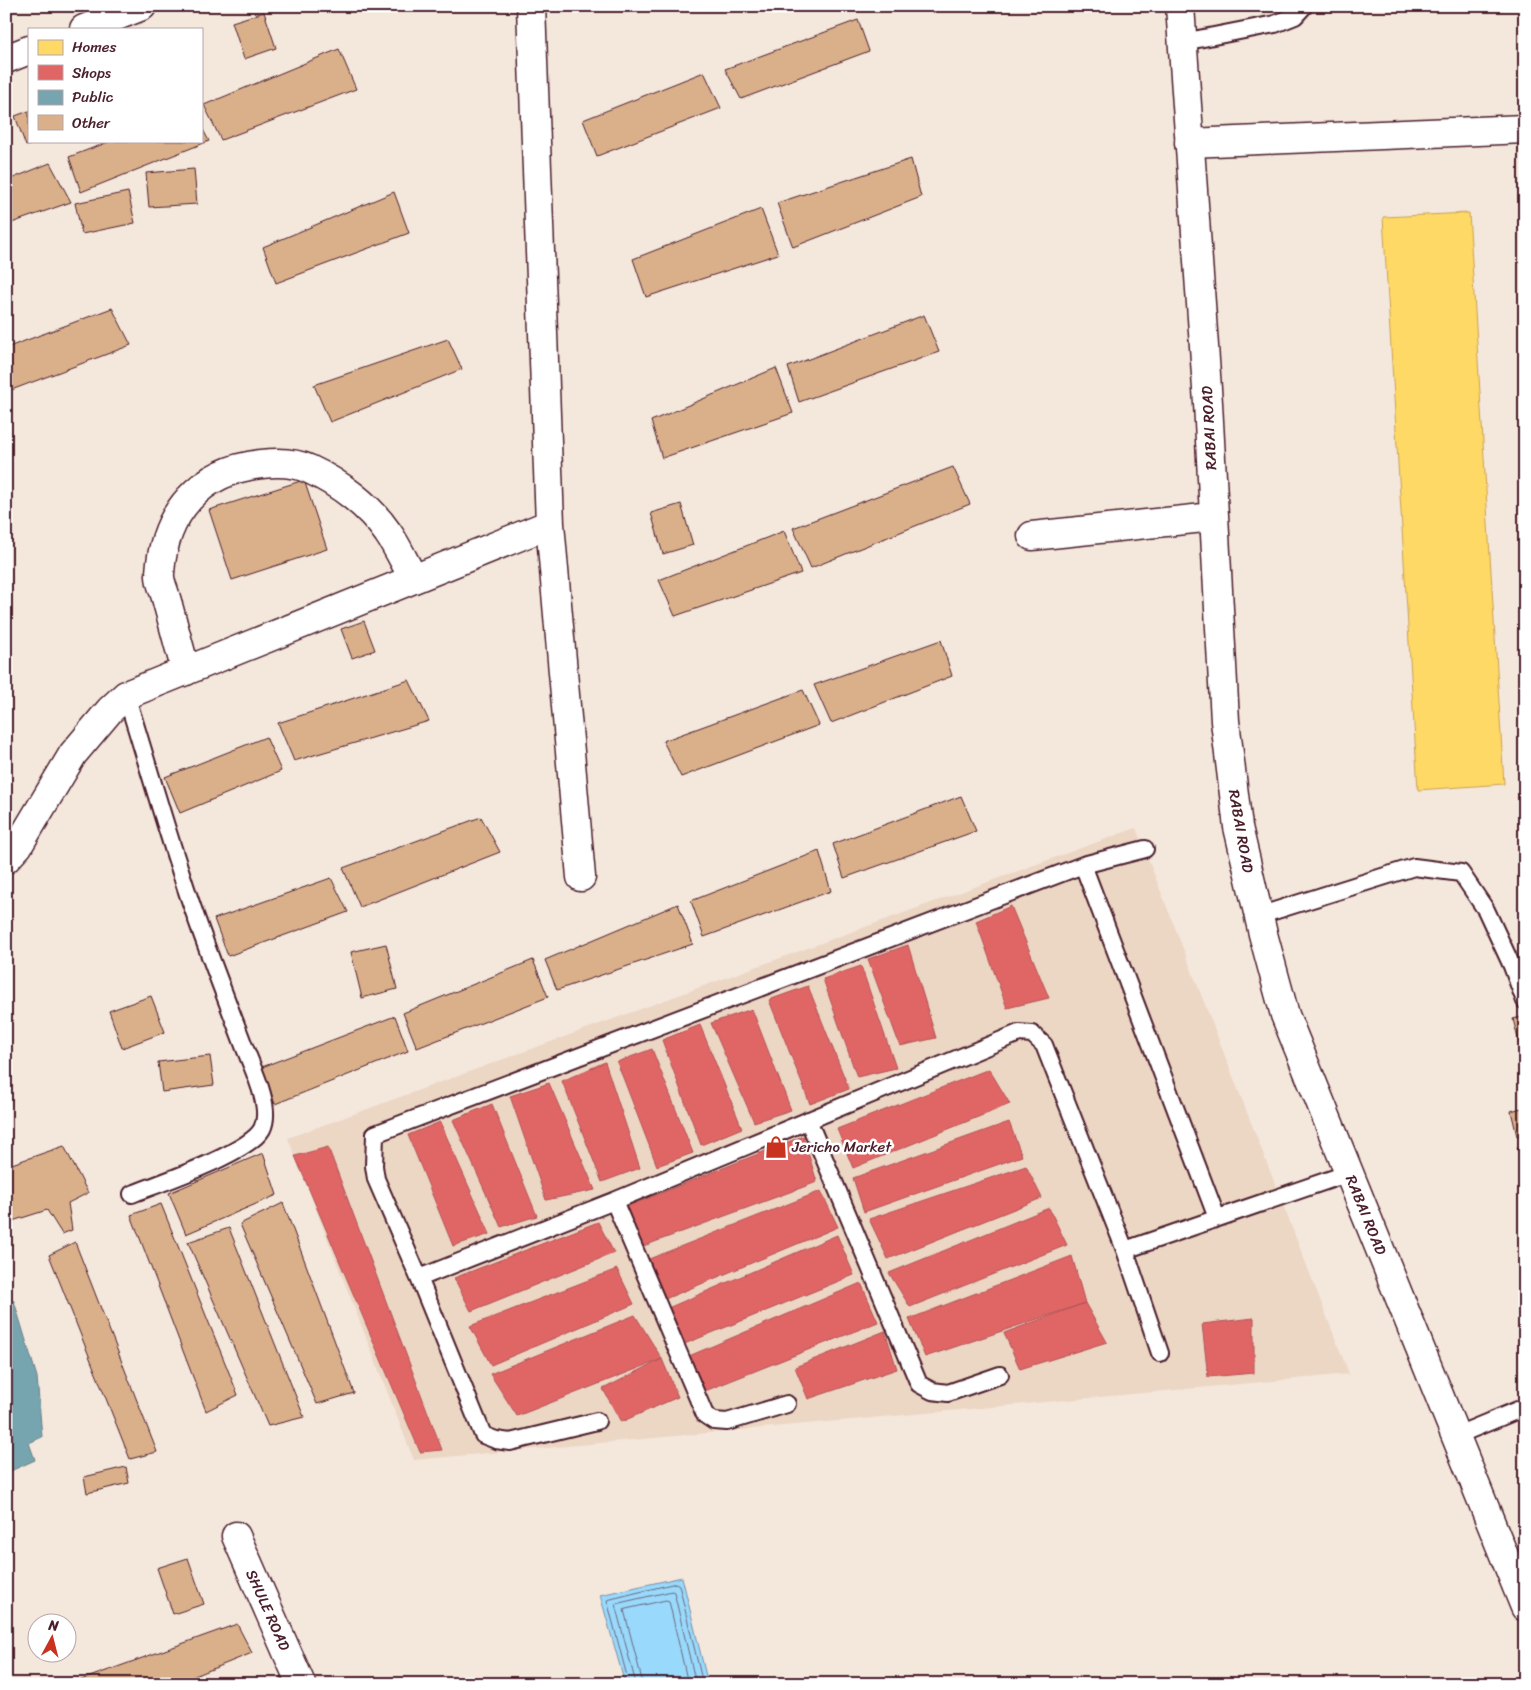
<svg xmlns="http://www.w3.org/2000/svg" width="1531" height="1690" font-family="Sriracha,sans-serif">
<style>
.built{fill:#ecd6c4}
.water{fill:#99d9fb;stroke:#798fa8}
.homes{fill:#ffd966;stroke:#c9a154}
.shops{fill:#e06666;stroke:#b35154}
.public{fill:#76a5af;stroke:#697d87}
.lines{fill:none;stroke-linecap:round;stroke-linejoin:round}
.shore{stroke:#6a697e;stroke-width:1}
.building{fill:#dab08b;stroke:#4a1f2b}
.lane-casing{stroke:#4a1f2b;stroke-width:20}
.street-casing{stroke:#4a1f2b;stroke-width:31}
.secondary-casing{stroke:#4a1f2b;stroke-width:31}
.lane{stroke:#fff;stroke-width:16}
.street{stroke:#fff;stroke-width:28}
.secondary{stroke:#fff;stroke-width:28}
.labels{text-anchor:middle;stroke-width:5;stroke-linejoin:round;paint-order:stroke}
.street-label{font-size:15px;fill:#4a1f2b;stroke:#fff}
.poi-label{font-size:15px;fill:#4a1f2b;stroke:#fff;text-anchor:start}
</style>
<rect width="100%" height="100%" fill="#f4e7dc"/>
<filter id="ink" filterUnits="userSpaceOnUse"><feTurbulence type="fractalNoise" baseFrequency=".02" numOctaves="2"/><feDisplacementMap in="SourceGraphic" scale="10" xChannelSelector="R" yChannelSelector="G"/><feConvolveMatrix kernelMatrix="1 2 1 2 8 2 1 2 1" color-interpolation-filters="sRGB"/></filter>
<g filter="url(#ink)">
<path class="built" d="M1136,828L1349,1374L414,1460L288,1138Z"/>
<path class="water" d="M682,1577L708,1684H625L600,1595Z"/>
<path class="homes" d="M1469,213L1504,784L1418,790L1383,217Z"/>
<path class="shops" d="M1011,906L1049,998L1007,1008L976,921Z
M908,945L936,1038L900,1046L868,959Z
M861,966L896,1068L857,1077L823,979Z
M808,986L849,1089L810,1104L769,1000Z
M752,1009L791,1110L754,1122L711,1023Z
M700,1025L742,1128L701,1145L662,1040Z
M652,1049L693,1153L657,1166L617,1062Z
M605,1062L640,1168L602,1182L562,1081Z
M989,1069L1010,1104L853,1168L837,1129Z
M549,1083L595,1190L546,1200L510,1096Z
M492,1104L537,1216L501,1227L453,1120Z
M440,1122L490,1234L453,1246L408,1135Z
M1009,1122L1022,1156L864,1212L853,1178Z
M803,1136L817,1182L641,1247L626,1207Z
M328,1147L442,1450L420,1452L295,1156Z
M1026,1166L1042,1198L888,1259L869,1219Z
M821,1191L838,1227L665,1299L649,1259Z
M1049,1208L1067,1245L910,1307L889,1273Z
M598,1222L614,1253L471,1311L454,1278Z
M837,1235L854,1275L682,1345L668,1308Z
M1072,1256L1085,1303L925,1357L909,1319Z
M617,1269L634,1304L491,1365L470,1326Z
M861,1283L878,1322L705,1391L689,1356Z
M1085,1303L1107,1342L1020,1369L1004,1333Z
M635,1315L662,1359L517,1416L490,1374Z
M1254,1318V1373L1208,1377L1202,1324Z
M885,1331L897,1369L808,1399L795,1367Z
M662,1359L678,1397L621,1422L603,1389Z"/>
<path class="public" d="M6,1297L14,1301L37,1377L42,1437L29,1443L35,1460L6,1473Z"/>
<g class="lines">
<path class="shore" d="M629,1684L607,1600L676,1583L679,1585L703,1684
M636,1684L615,1604L672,1591L674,1592L696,1684
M643,1684L624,1610L626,1609L666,1600L669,1601L688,1684"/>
</g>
<path class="building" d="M1478,6H1525V7L1478,11Z
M264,12L276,48L244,59L232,22Z
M858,20L869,51L741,99L725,69Z
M339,49L356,89L221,140L204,105Z
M704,72L721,108L597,156L583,120Z
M29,111V141H40L26,146L15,116Z
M201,126L209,141L81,192L69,157L111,141H201Z
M911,159L921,197L793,247L777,203Z
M50,163L71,202L6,225V181Z
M194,169L197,204L149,207L146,173Z
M128,192L135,223L82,234L75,203Z
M394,192L409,233L276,283L263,247Z
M761,209L778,254L646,297L633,259Z
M112,308L131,345L6,392V348Z
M924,315L939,352L799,402L788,367Z
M448,339L462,369L330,422L314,385Z
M776,368L793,413L662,458L651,421Z
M953,467L970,504L811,568L793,528Z
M304,480L327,549L232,580L209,510Z
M681,504L693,545L663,554L651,513Z
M784,531L801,573L675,616L659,580Z
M364,621L375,650L352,658L341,629Z
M941,640L952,676L831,723L814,685Z
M409,680L429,721L294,761L278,723Z
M803,690L819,725L681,777L663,741Z
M266,737L281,771L180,813L165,777Z
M961,796L976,831L844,878L833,844Z
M481,817L500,852L360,907L343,868Z
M819,851L831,891L704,937L691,901Z
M331,878L348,912L228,956L214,919Z
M678,904L693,944L557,990L545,960Z
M386,944L397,989L362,998L351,952Z
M533,960L548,997L417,1048L403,1013Z
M151,996L165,1032L122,1048L109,1011Z
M395,1016L408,1051L275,1104L262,1067Z
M1525,1016V1066L1513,1019Z
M210,1056L214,1085L162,1092L158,1062Z
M1525,1107V1134L1517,1136L1511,1111Z
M1525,1145V1174L1517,1147Z
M64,1146L88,1193L68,1203L72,1230L62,1234L47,1210L6,1223V1166Z
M263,1153L277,1195L186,1234L169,1193Z
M283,1203L354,1393L317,1404L240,1224Z
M161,1204L238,1395L206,1411L131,1215Z
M229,1228L304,1417L268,1426L188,1242Z
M75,1242L157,1452L130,1459L49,1255Z
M126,1467L129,1483L87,1493L84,1477Z
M188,1558L204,1604L173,1614L157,1568Z
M237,1624L252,1653L175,1684H70Z"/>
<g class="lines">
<defs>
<path id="lane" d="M1183,42L1275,24L1295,16L1304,6
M126,695C145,755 162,816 182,876C200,933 223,990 244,1046C252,1067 273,1108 262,1129C249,1153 160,1183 132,1194
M1145,849L1083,865L375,1134L374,1166L376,1179L419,1278L614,1201L1019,1033L1032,1034L1044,1045L1125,1250L1349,1173
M1083,865L1217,1218
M1258,916L1414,867L1461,873L1486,910L1512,966L1525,1001
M808,1120L919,1384L932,1391L948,1393L1000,1375
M614,1201L705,1415L714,1421L727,1422L787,1404
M1125,1250L1160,1353
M419,1278L483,1435L496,1440L510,1442L597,1421
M1455,1436L1525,1407"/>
<path id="street" d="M531,6L550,524L581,877
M84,29L142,6
M6,59L29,50
M1189,143L1525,129
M1032,536L1213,517
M186,671C179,647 173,623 166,598C164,590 159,581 160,573C164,513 200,471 261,464C277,462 294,462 309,469C339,483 369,505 388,533C398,547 405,564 414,579
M6,859L18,846L73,754L110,710L126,695L550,524
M236,1536L301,1684"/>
<path id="secondary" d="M1180,6L1208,403L1225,721L1238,827L1263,934L1285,1015L1525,1607"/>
</defs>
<use href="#lane" class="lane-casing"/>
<use href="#street" class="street-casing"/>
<use href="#secondary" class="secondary-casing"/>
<use href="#lane" class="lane"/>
<use href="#street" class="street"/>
<use href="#secondary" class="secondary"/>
</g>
</g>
<defs>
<symbol id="shop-bare" viewBox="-9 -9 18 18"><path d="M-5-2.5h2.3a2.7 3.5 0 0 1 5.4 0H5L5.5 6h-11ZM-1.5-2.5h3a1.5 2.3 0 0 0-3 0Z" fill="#c8321e" stroke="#fff" stroke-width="2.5" paint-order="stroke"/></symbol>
</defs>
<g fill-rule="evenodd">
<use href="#shop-bare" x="760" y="1131" width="32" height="32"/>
</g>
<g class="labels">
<g class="street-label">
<text transform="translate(1209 428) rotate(-93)" y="5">RABAI ROAD</text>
<text transform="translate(1241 831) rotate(80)" y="5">RABAI ROAD</text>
<text transform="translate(1366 1215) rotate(68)" y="5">RABAI ROAD</text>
<text transform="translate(268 1610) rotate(66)" y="5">SHULE ROAD</text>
</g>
<g class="poi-label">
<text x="792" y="1152">Jericho Market</text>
</g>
</g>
<rect width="1531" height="1690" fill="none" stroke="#fff" stroke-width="25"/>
<rect x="12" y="12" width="1506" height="1665" fill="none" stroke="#4a1f2b" stroke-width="2" filter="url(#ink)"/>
<rect x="28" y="28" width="175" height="115" fill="#ffffff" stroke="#b7a5aa"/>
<rect x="38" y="40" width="25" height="15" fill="#ffd966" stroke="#b7a5aa"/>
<text x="72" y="52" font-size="15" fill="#4a1f2b">Homes</text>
<rect x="38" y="65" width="25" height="15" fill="#e06666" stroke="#b7a5aa"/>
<text x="72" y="78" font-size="15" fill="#4a1f2b">Shops</text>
<rect x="38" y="90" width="25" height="15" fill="#76a5af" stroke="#b7a5aa"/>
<text x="72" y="102" font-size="15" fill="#4a1f2b">Public</text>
<rect x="38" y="115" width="25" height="15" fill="#dab08b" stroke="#b7a5aa"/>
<text x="72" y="128" font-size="15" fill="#4a1f2b">Other</text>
<g transform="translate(52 1638) rotate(7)"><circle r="24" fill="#ffffff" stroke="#b7a5aa"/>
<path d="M0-4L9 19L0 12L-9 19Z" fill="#c8321e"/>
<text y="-8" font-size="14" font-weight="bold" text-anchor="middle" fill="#4a1f2b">N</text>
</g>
</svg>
